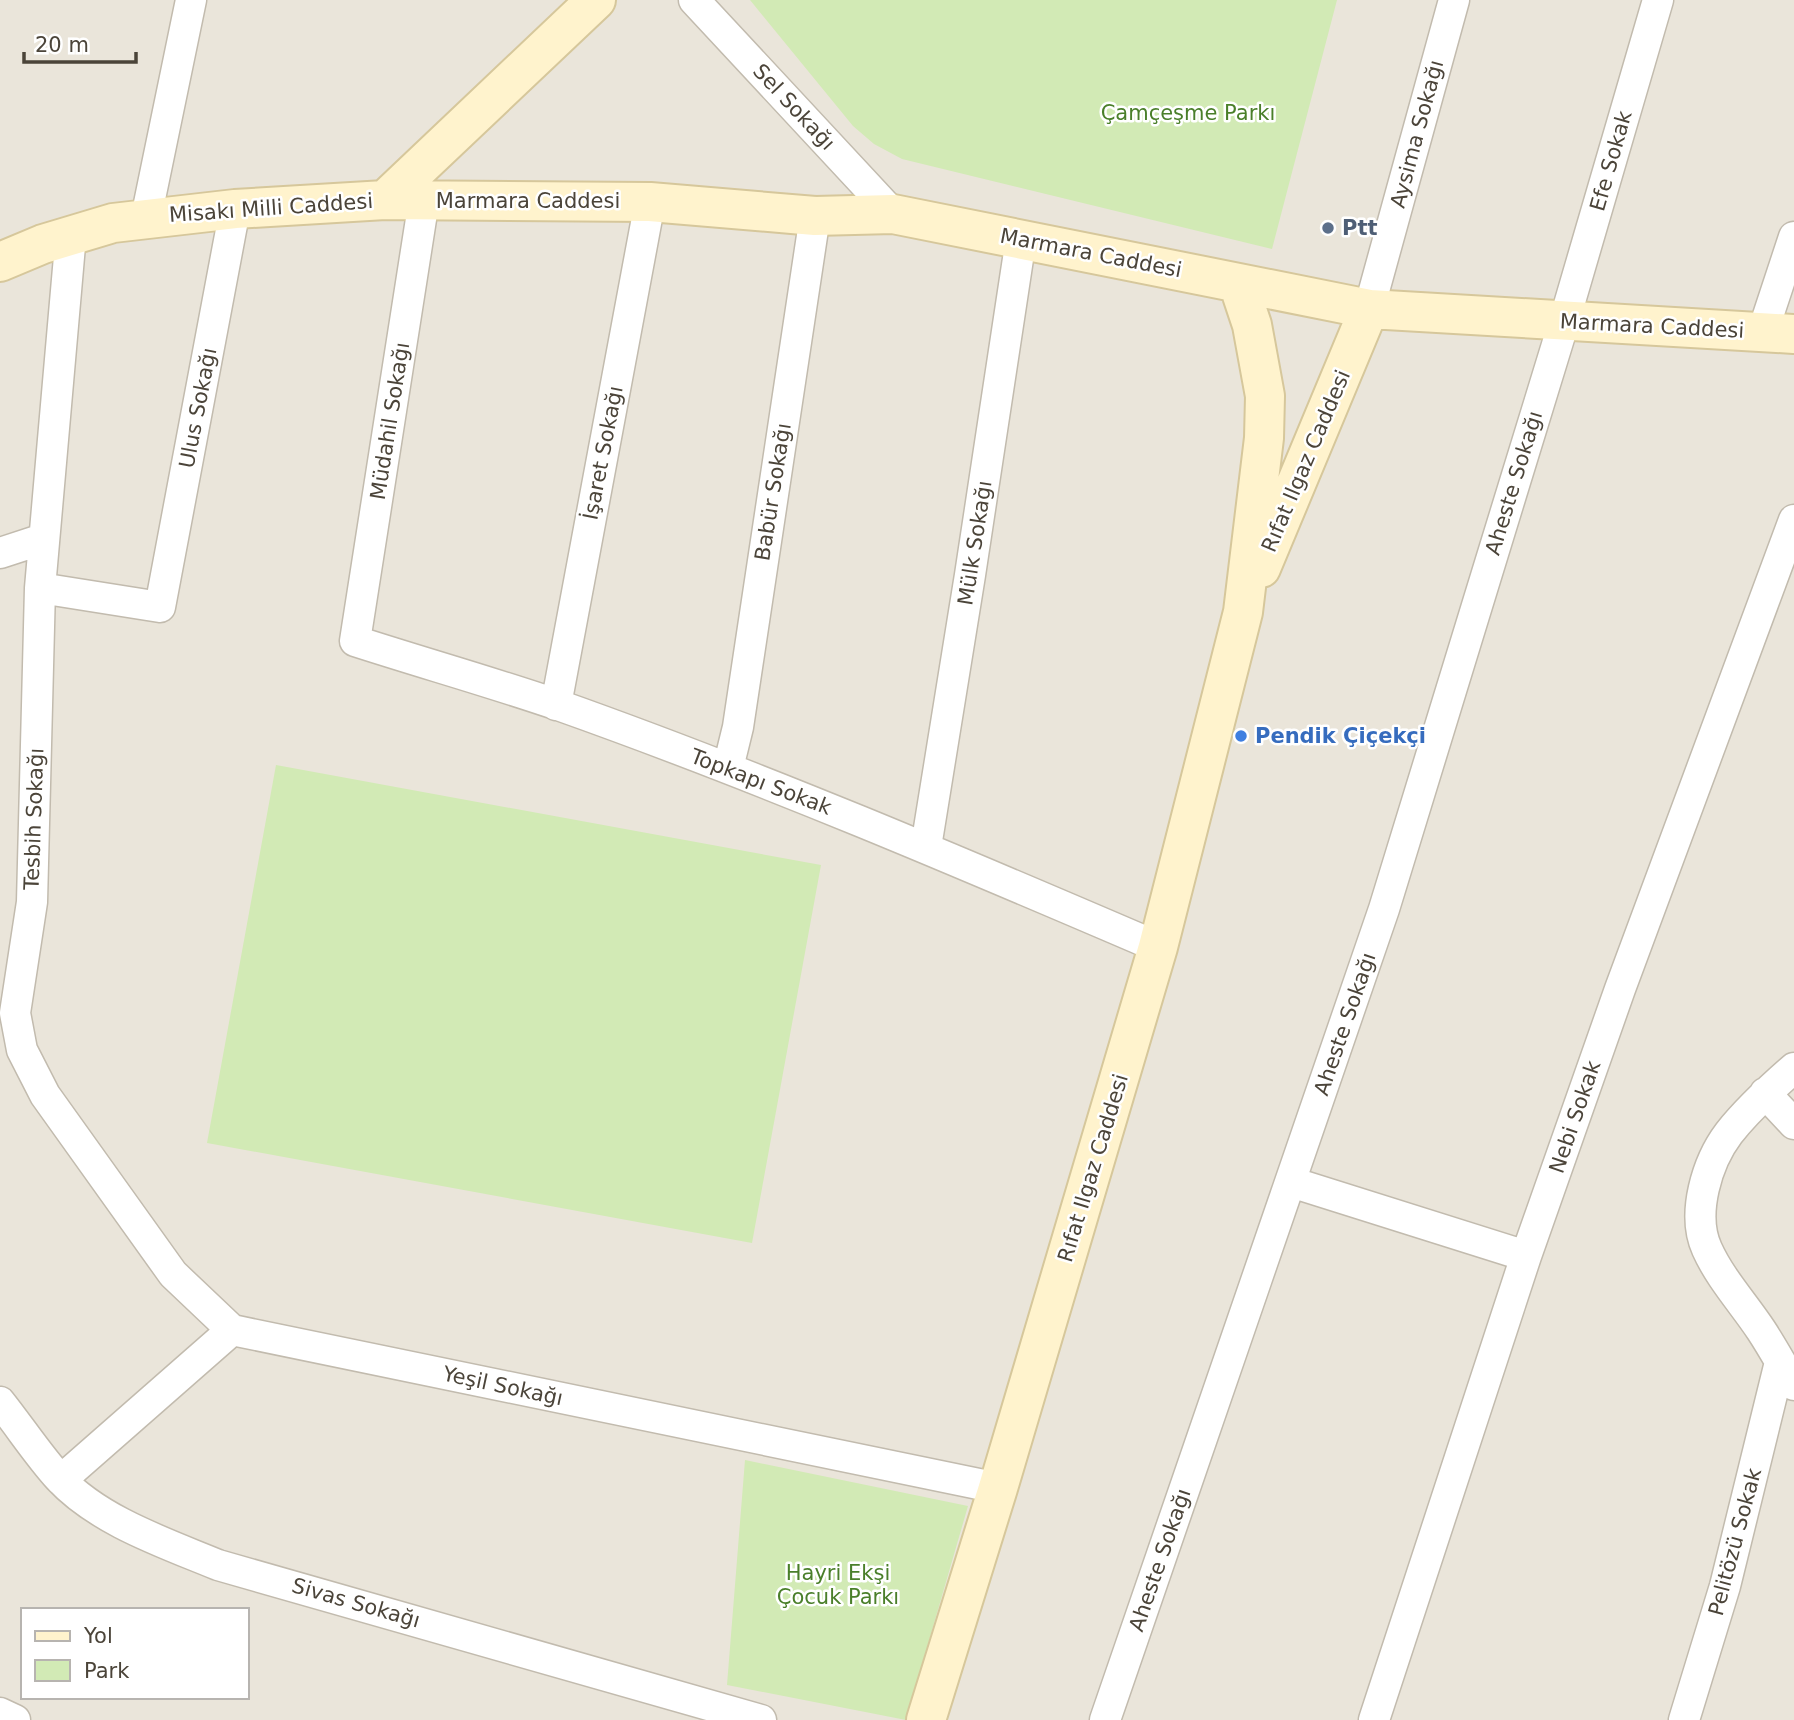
<svg xmlns="http://www.w3.org/2000/svg" width="1794" height="1720" font-family="'DejaVu Sans',sans-serif">
<style>
.residential{fill:#eae5da;fill-rule:evenodd}
.green{fill:#d2eab5}
.lines{fill:none;stroke-linecap:round;stroke-linejoin:round}
.street-casing{stroke:#c2bbae;stroke-width:33}
.secondary-casing{stroke:#d6c79b;stroke-width:42}
.street{stroke:#fff;stroke-width:30}
.secondary{stroke:#fff3cd;stroke-width:38}
.service-dot{fill:#5c6f8a;stroke:#fff;stroke-width:2.5}
.shop-dot{fill:#3f7fe0;stroke:#fff;stroke-width:2.5}
.labels{text-anchor:middle;stroke-width:5;stroke-linejoin:round;paint-order:stroke}
.street-label{font-size:21px;fill:#4b4439;stroke:#fff}
.park-label{font-size:21px;fill:#4a7f2a;stroke:#fff}
.service-label{font-size:21px;font-weight:bold;fill:#4e5e75;stroke:#fff;text-anchor:start}
.shop-label{font-size:21px;font-weight:bold;fill:#366cbe;stroke:#fff;text-anchor:start}
</style>
<rect width="100%" height="100%" fill="#f6f3ec"/>
<path class="residential" d="M0,0H1794V1720H0ZM23,1610H247V1697H23Z"/>
<path class="green" d="M750,0H1337L1272,249L902,159L874,144L853,126Z
M276,765L821,865L752,1243L207,1143Z
M745,1460L968,1506L906,1720L727,1685Z"/>
<g class="lines">
<defs>
<path id="street" d="M694,0L893,214
M424,200L355,641C423,663 491,682 558,705C761,777 960,862 1158,947
M146,218L191,0
M71,234L40,588L32,902L15,1013L22,1050L45,1095L173,1274L232,1330
M1369,309L1454,0
M1763,331L1794,237
M0,553L43,539
M40,588L160,607L235,209
M556,705L650,202
M728,768L738,727L815,216
M926,847L970,575L1021,239
M1794,1068C1771,1088 1748,1109 1729,1133C1707,1162 1691,1214 1707,1249C1720,1278 1743,1303 1761,1330C1773,1348 1783,1367 1794,1385
M1765,1093L1794,1124
M1291,1182L1526,1256
M0,1402C20,1427 38,1455 59,1478C99,1521 165,1543 218,1565L761,1720
M61,1480L232,1330L998,1488
M0,1713L15,1720
M1105,1720L1384,909L1564,322L1658,0
M1374,1720L1526,1256L1620,989L1794,520
M1684,1720L1725,1586L1780,1362"/>
<path id="secondary" d="M385,200L596,0
M0,262L43,244L113,223L235,209L385,200L650,202L815,216L893,214L1369,309L1794,334
M1261,568L1369,309
M926,1720L998,1488L1158,947L1243,612L1264,438L1265,396L1252,325L1238,283"/>
</defs>
<use href="#street" class="street-casing"/>
<use href="#secondary" class="secondary-casing"/>
<use href="#street" class="street"/>
<use href="#secondary" class="secondary"/>
</g>
<circle class="service-dot" cx="1328" cy="228" r="7"/>
<circle class="shop-dot" cx="1241" cy="736" r="7"/>
<g class="labels">
<g class="street-label">
<text transform="translate(794 107) rotate(47)" y="7">Sel Sokağı</text>
<text transform="translate(1417 134) rotate(-75)" y="7">Aysima Sokağı</text>
<text transform="translate(1611 161) rotate(-74)" y="7">Efe Sokak</text>
<text x="528" y="208">Marmara Caddesi</text>
<text transform="translate(271 208) rotate(-4)" y="7">Misakı Milli Caddesi</text>
<text transform="translate(1091 253) rotate(11)" y="7">Marmara Caddesi</text>
<text transform="translate(1652 326) rotate(3)" y="7">Marmara Caddesi</text>
<text transform="translate(198 408) rotate(-79)" y="7">Ulus Sokağı</text>
<text transform="translate(390 421) rotate(-81)" y="7">Müdahil Sokağı</text>
<text transform="translate(603 453) rotate(-79)" y="7">İşaret Sokağı</text>
<text transform="translate(1306 461) rotate(-67)" y="7">Rıfat Ilgaz Caddesi</text>
<text transform="translate(1514 483) rotate(-73)" y="7">Aheste Sokağı</text>
<text transform="translate(773 492) rotate(-81)" y="7">Babür Sokağı</text>
<text transform="translate(975 543) rotate(-81)" y="7">Mülk Sokağı</text>
<text transform="translate(761 782) rotate(21)" y="7">Topkapı Sokak</text>
<text transform="translate(34 819) rotate(-88)" y="7">Tesbih Sokağı</text>
<text transform="translate(1345 1024) rotate(-71)" y="7">Aheste Sokağı</text>
<text transform="translate(1575 1117) rotate(-71)" y="7">Nebi Sokak</text>
<text transform="translate(1093 1168) rotate(-73)" y="7">Rıfat Ilgaz Caddesi</text>
<text transform="translate(503 1386) rotate(12)" y="7">Yeşil Sokağı</text>
<text transform="translate(1735 1542) rotate(-75)" y="7">Pelitözü Sokak</text>
<text transform="translate(1160 1560) rotate(-71)" y="7">Aheste Sokağı</text>
<text transform="translate(356 1603) rotate(16)" y="7">Sivas Sokağı</text>
</g>
<g class="park-label">
<text x="1188" y="120">Çamçeşme Parkı</text>
<text x="838" y="1580">Hayri Ekşi<tspan x="838" dy="24">Çocuk Parkı</tspan></text>
</g>
<g class="service-label">
<text x="1342" y="235">Ptt</text>
</g>
<g class="shop-label">
<text x="1255" y="743">Pendik Çiçekçi</text>
</g>
</g>
<rect x="21" y="1608" width="228" height="91" fill="#ffffff" stroke="#b7b4b0" stroke-width="2"/>
<rect x="35" y="1631" width="35" height="10" fill="#fff3cd" stroke="#b7b4b0" stroke-width="2"/>
<text x="84" y="1643" font-size="21" fill="#4b4439">Yol</text>
<rect x="35" y="1660" width="35" height="21" fill="#d2eab5" stroke="#b7b4b0" stroke-width="2"/>
<text x="84" y="1678" font-size="21" fill="#4b4439">Park</text>
<path d="M24 52v10h112v-10" fill="none" stroke="#4b4439" stroke-width="3.5"/>
<text x="35" y="52" font-size="21" fill="#4b4439" stroke="#ffffff" stroke-width="5" paint-order="stroke">20 m</text>
</svg>
